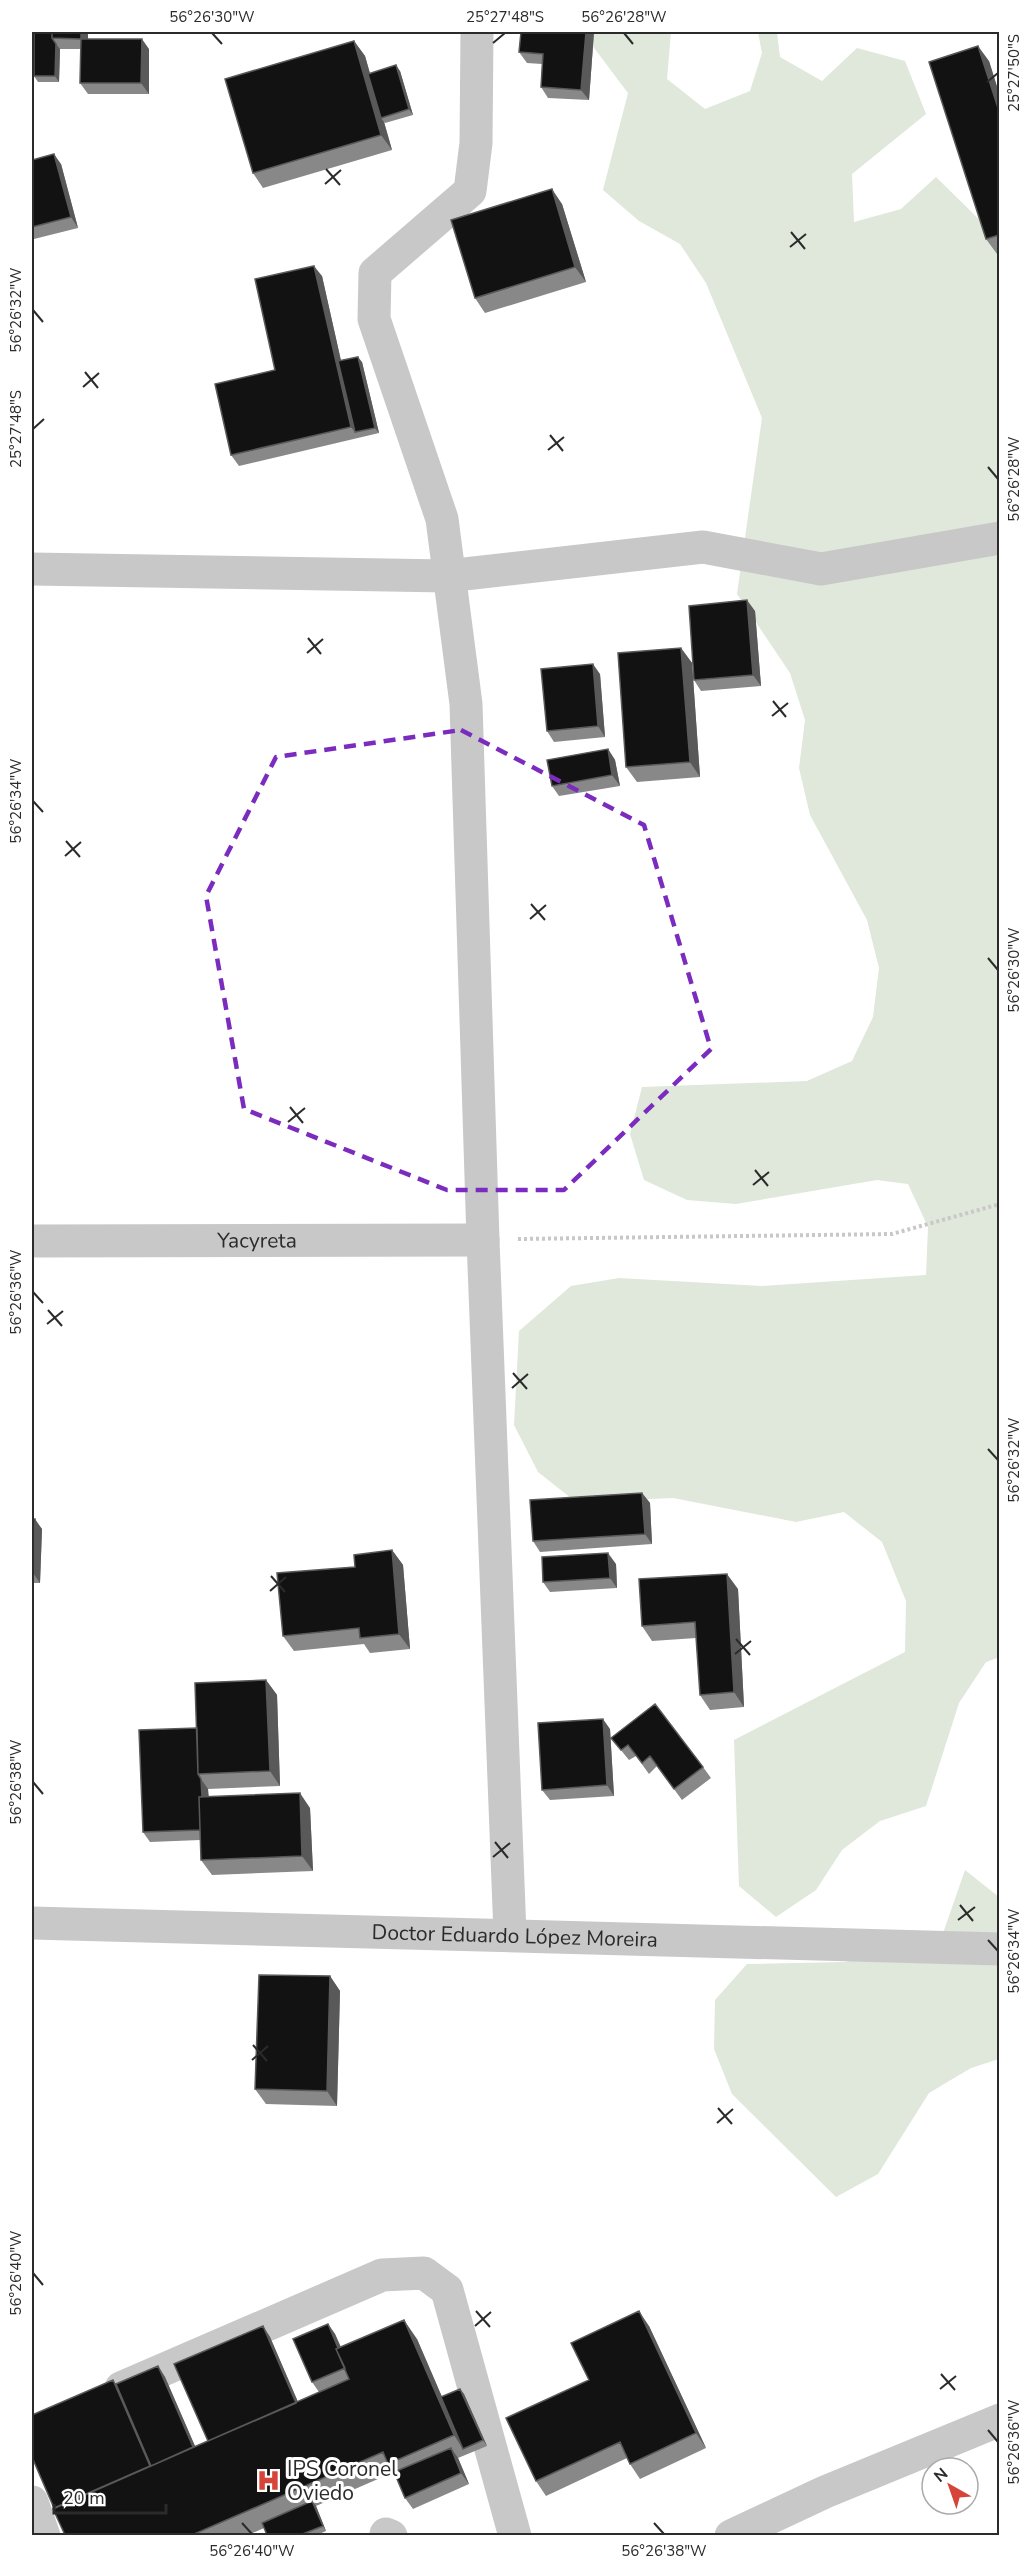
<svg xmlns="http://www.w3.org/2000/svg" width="1031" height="2567" font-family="'Nunito Sans',sans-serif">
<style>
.green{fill:#dfe8da}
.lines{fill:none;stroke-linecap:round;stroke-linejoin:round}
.path{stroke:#c8c8c8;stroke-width:4;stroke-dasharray:3 3;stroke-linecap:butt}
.minor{stroke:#c8c8c8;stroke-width:33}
.wall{fill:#888}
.shaded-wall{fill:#595959}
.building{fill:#121212;stroke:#595959;stroke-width:1.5}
.marked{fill:none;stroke:#7b2cbf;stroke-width:4.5;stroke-dasharray:12 8;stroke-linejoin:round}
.ticks{fill:none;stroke:#2b2b2b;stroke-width:2}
.labels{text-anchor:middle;stroke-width:6;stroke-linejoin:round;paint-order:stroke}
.street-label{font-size:21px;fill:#2b2b2b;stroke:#fff}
.poi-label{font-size:21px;fill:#2b2b2b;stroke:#fff;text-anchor:start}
.neatline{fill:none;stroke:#2b2b2b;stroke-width:2}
.ticks-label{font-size:15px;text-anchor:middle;fill:#2b2b2b}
</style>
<rect width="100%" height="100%" fill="#fff"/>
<path class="green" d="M582,32H671L667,79L705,109L750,91L762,53L758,32H779L777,33L780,57L822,81L857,48L905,61L926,114L852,174L854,222L901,209L936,177L1000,240V1657L986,1662L959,1703L926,1806L880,1821L842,1850L816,1890L776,1917L739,1886L734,1740L905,1652L906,1601L882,1542L844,1512L796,1522L673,1498L576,1502L538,1472L514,1425L519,1331L571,1286L619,1278L762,1286L926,1275L928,1227L908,1184L877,1180L736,1204L687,1200L644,1180L630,1134L642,1087L807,1081L852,1061L873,1017L879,968L867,920L810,815L799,768L805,720L790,673L737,594L762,418L706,283L680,244L639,221L603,190L628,93Z
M965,1870L999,1897V2059L971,2068L929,2093L878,2174L836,2197L732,2094L714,2049L715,2000L747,1964L845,1962L941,1939Z"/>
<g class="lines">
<path class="path" d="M518,1239L892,1234L1000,1204"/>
<g class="minor">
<path d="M477,32L476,143L470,191L375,273L374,319L442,519L466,704L483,1240L510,1934"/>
<path d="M32,569L447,576L703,547L821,569L1000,538"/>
<path id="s1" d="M32,1241L483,1240"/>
<path id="s2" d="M32,1923L1000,1949"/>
<path d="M121,2388L382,2275L424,2273L447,2290L515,2536"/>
<path d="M32,2502L44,2536"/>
<path d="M386,2534L391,2536"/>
<path d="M731,2536L825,2492L1000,2420"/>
</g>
</g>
<path class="wall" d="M52,32H88V39L149,49V94H88L80,83L81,49H60L59,82H38L34,76Z
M521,32H594L589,100L548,98L541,87L542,64L527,63L519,52Z
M354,41L365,56L370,73L400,71L413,115L385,123L384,122L392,150L263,188L253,173Z
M989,61L999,93V254H997L986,239Z
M32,160L61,164L78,228L34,239L32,235Z
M562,204L586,282L485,313L475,298Z
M322,276L341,361L362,362L379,433L239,466L231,455L275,370Z
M755,611L761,686L701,691L694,680Z
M681,648L692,663L700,777L637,782L626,767Z
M600,674L605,737L554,742L547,731Z
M608,749L615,760L620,786L559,796L552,786Z
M642,1493L650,1503L652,1544L540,1552L533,1541Z
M32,1519L42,1529L40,1583H32Z
M392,1550L403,1565L410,1649L370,1653L364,1644L294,1651L283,1636L355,1567Z
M616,1564L617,1588L550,1592L543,1582Z
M738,1589L744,1707L710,1710L700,1695L696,1638L652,1641L642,1626Z
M266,1680L277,1695L280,1786L208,1789L209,1797L310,1808L313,1871L212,1875L201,1860L200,1840L150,1842L143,1832L197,1728Z
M610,1729L614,1796L550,1800L542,1790Z
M611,1738L703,1767L711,1778L682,1800L657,1766L649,1774L636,1756L629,1760Z
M330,1976L340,1991L337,2106L266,2104L255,2089Z
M328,2324L335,2334L341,2347L417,2339L442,2397L460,2389L464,2394L487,2446L458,2458L469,2484L413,2509L405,2498L394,2472L316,2506L326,2531L317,2535H267L264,2528L248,2535H65L116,2384L158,2366L165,2377L195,2446L208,2441L263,2326L270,2337L298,2402L319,2392L312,2382Z
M649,2326L706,2448L640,2479L630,2464L627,2458L546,2496L536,2481L589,2380Z"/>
<path class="shaded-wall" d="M81,32H88V49L81,39Z
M586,32H594L589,100L581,90Z
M142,39L149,49V94L141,83Z
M354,41L365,56L382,117L381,118L384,122L392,150L381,135Z
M56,44L60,49L59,82L55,76Z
M978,46L989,61L999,93V111Z
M396,65L400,71L413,115L409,109Z
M54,154L61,164L78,228L71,217Z
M552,189L562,204L586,282L575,267Z
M314,266L322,276L357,432H355L351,427Z
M358,357L362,362L379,433L375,428Z
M747,600L755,611L761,686L753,675Z
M681,648L692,663L700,777L690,762Z
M593,664L600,674L605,737L598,726Z
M608,749L615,760L620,786L612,775Z
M642,1493L650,1503L652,1544L645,1534Z
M35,1519L42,1529L40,1583L33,1573Z
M392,1550L403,1565L410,1649L399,1634Z
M608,1553L616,1564L617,1588L610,1578Z
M727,1574L738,1589L744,1707L734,1692Z
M266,1680L277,1695L280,1786L270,1771Z
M603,1719L610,1729L614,1796L607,1785Z
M201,1779L208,1789L210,1840L203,1830Z
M300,1793L310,1808L313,1871L302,1856Z
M330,1976L340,1991L337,2106L327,2091Z
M639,2311L649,2326L706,2448L696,2433Z
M404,2320L417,2339L464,2448L463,2449L454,2435Z
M328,2324L335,2334L354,2378L346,2367Z
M263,2326L270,2337L307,2423L300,2412Z
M158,2366L165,2377L204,2467L197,2457Z
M113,2380L123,2395L158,2474L152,2471Z
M460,2389L464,2394L487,2446L483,2440Z
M451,2448L458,2458L469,2484L461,2473Z
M312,2501L316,2506L326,2531L323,2526Z"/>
<path class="building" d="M52,32H81V39H142L141,83H80L81,39L52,38Z
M521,32H586L581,90L541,87L543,54L519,52Z
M34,33H52V38L56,44L55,76H34Z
M354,41L381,135L253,173L225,79Z
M978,46L999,111V235L986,239L929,62Z
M396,65L409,109L381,118L368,74Z
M54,154L71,217L32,227V160Z
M552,189L575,267L475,298L451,220Z
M314,266L351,427L231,455L215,384L275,370L255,279Z
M358,357L375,428L355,432L338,361Z
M747,600L753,675L694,680L689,606Z
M681,648L690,762L626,767L618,653Z
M593,664L598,726L547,731L541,669Z
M608,749L612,775L552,786L547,760Z
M642,1493L645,1534L533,1541L530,1500Z
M32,1519H35L33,1573H32Z
M392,1550L399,1634L360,1638L359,1628L283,1636L277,1573L355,1567L354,1555Z
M608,1553L610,1578L543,1582L542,1557Z
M727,1574L734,1692L700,1695L695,1622L642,1626L639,1579Z
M266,1680L270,1771L198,1774L195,1683Z
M655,1704L703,1767L674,1789L650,1756L642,1763L628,1745L621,1750L611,1738Z
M603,1719L607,1785L542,1790L538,1723Z
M197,1728L198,1774L201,1779L202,1797H199L200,1830L143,1832L139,1730Z
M300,1793L302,1856L201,1860L199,1797Z
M259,1975L330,1976L327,2091L255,2089Z
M639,2311L696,2433L630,2464L620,2442L536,2481L506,2418L589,2380L571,2343Z
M404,2320L454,2435L388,2464L383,2452L192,2535H65L53,2509L349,2379L336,2349Z
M328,2324L338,2348L336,2349L345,2368L312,2382L293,2339Z
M263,2326L296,2403L208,2441L174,2364Z
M158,2366L193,2447L151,2466L116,2384Z
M113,2380L150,2466L54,2508L32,2457V2415Z
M460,2389L483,2440L463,2449L441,2397Z
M451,2448L461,2473L405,2498L394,2472Z
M312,2501L323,2526L300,2535H267L262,2523Z"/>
<path class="marked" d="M461,730L644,825L711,1049L564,1190H447L244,1109L206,896L276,757Z"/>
<path class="ticks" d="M212,33L222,44M624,33L633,44M493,43L505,33M987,82L998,73M326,169L340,185M325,184L341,170M791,232L805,249M790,247L806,234M33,310L43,322M85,372L98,388M83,387L99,373M33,429L44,419M550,435L563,451M548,450L564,437M988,467L998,479M308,638L321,654M307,653L323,639M773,701L786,717M772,716L788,703M33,801L43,812M66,841L80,857M65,856L81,842M531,904L545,920M530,919L546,905M988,958L998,970M290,1107L303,1123M288,1122L305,1108M755,1170L768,1186M753,1185L769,1172M33,1292L43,1303M48,1310L62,1326M47,1324L63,1311M513,1373L527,1389M512,1388L528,1374M988,1449L998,1460M271,1576L285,1592M270,1591L286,1577M736,1639L750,1655M735,1654L751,1641M33,1782L43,1794M495,1842L508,1858M493,1857L510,1843M960,1905L973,1921M958,1920L975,1907M988,1940L998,1951M253,2045L267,2061M252,2060L268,2046M718,2108L732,2124M717,2123L733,2109M33,2273L43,2285M476,2311L490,2327M475,2326L491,2312M941,2374L955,2390M940,2389L956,2376M988,2430L998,2442M242,2523L252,2534M654,2523L664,2534"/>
<defs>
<symbol id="hospital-bare" viewBox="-9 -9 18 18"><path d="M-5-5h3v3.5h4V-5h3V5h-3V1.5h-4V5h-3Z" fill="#d74439" stroke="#fff" stroke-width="2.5" paint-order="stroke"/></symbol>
</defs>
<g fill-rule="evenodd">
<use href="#hospital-bare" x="252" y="2464" width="33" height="33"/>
</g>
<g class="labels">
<g class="street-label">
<text dy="7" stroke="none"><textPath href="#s1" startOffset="225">Yacyreta</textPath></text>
<text dy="7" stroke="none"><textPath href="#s2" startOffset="483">Doctor Eduardo López Moreira</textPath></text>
</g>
<g class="poi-label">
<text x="287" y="2476">IPS Coronel<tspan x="287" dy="24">Oviedo</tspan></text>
</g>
</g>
<rect width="1031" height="2567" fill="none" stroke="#ffffff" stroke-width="66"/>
<g transform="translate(950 2486) rotate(320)"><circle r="28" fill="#ffffff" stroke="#aaaaaa" stroke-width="1.5"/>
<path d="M0-4.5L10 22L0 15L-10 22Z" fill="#d74439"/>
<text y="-9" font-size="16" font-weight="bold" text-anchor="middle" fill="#2b2b2b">N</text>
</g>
<path d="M54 2504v9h112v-9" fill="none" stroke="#2b2b2b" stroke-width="3"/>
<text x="63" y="2504" font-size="18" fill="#2b2b2b" stroke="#ffffff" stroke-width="4.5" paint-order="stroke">20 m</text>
<rect x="33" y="33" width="965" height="2501" class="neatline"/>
<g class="ticks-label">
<text x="212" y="22">56°26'30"W</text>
<text x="505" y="22">25°27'48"S</text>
<text x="624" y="22">56°26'28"W</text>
<text transform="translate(1014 73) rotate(-90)" y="5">25°27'50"S</text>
<text transform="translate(16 310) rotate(-90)" y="5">56°26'32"W</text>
<text transform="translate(16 429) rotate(-90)" y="5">25°27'48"S</text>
<text transform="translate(1014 479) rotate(-90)" y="5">56°26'28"W</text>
<text transform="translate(16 801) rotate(-90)" y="5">56°26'34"W</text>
<text transform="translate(1014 970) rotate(-90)" y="5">56°26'30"W</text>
<text transform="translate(16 1292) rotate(-90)" y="5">56°26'36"W</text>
<text transform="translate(1014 1460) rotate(-90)" y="5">56°26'32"W</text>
<text transform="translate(16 1782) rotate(-90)" y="5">56°26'38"W</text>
<text transform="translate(1014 1951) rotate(-90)" y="5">56°26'34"W</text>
<text transform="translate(16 2273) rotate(-90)" y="5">56°26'40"W</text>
<text transform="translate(1014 2442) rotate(-90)" y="5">56°26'36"W</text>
<text x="252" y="2556">56°26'40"W</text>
<text x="664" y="2556">56°26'38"W</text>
</g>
</svg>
